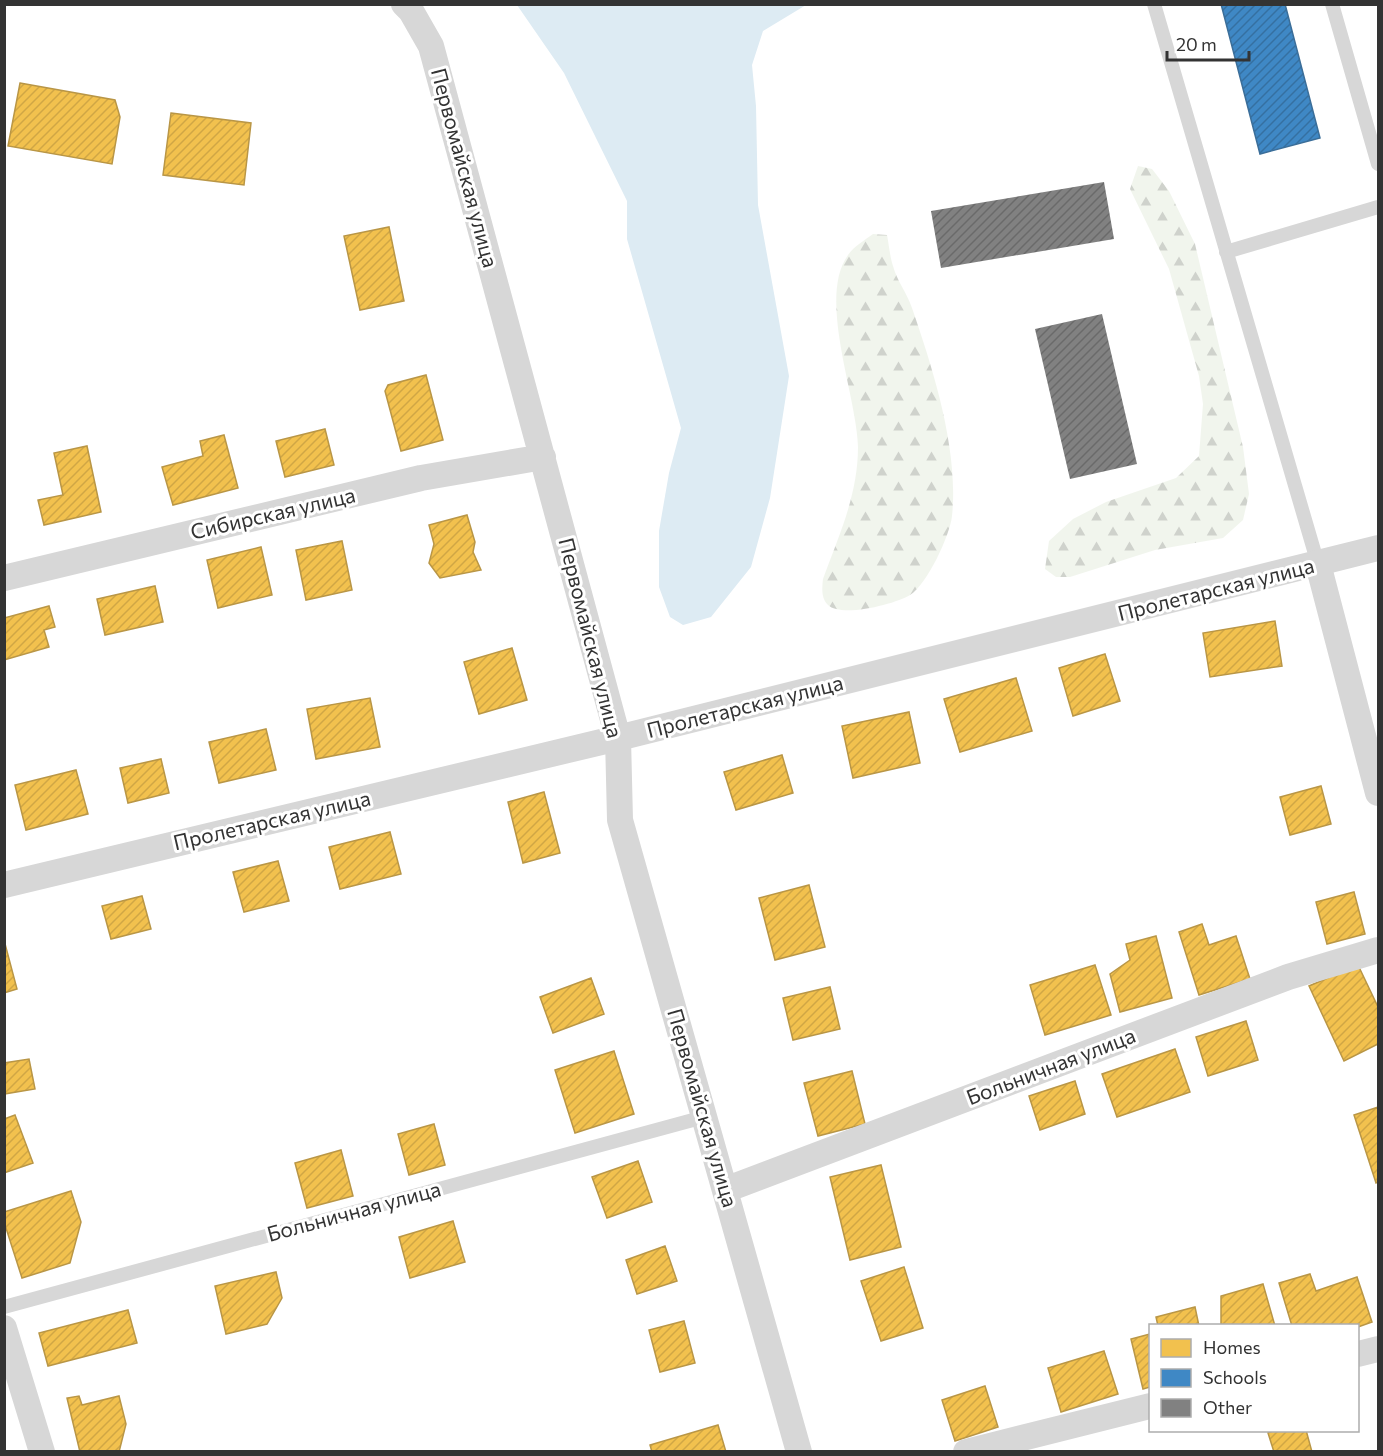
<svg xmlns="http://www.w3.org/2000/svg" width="1383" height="1456" font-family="Commissioner,sans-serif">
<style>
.forest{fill:url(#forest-firs)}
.water{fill:#ddebf3}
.homes{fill:url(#homes-hatch);stroke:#b99646;stroke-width:1.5}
.schools{fill:url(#schools-hatch);stroke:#3b6e99;stroke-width:1.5}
.building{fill:url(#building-hatch)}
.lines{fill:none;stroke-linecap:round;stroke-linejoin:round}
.service{stroke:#d7d7d7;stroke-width:14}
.minor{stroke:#d7d7d7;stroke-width:26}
.labels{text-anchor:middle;stroke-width:6;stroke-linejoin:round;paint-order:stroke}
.street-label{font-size:21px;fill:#333;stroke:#fff}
</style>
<defs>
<pattern id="forest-firs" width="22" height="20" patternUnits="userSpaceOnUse" patternTransform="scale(1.5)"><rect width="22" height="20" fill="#f1f5ed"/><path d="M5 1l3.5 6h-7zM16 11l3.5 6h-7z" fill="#cfd2cc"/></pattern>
<pattern id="homes-hatch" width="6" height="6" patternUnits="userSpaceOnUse" patternTransform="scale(1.5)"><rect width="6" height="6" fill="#f2c14e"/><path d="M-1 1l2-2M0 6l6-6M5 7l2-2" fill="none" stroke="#d0a645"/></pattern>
<pattern id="schools-hatch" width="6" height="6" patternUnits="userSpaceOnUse" patternTransform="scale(1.5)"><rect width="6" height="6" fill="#3f88c5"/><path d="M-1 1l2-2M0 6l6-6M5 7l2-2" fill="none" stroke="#3570a1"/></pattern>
<pattern id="building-hatch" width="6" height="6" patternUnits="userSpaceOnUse" patternTransform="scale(1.5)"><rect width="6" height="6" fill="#818181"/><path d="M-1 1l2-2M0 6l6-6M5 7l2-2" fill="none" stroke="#6a6a6a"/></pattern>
</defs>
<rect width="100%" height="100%" fill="#fff"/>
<path class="forest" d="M1138,166L1152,169L1169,191L1195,244L1243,447L1249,494L1243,520L1223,538L1155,550L1070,577H1056L1045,569L1049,541L1073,519L1106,502L1176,478L1199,456L1203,404L1199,376L1169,269L1130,189Z
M873,234L887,235C889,245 890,257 893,266C897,281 907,293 912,308C933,369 959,450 952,516C950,535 927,585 910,595C896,604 841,618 828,605C821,598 822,588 823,579C839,535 858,495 858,447C857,396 817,298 848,255C854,246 865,240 873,234Z"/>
<path class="water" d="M517,5H806L763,31L752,65L756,106L758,205L789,376L770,498L751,567L711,617L683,625L670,617L659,587V531L669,473L681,428L627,239V201L564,73Z"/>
<path class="homes" d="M20,83L115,100L120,117L112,164L8,146Z
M171,113L251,123L244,185L163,175Z
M389,227L404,301L360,310L344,236Z
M426,375L443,440L401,451L385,391L388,385Z
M325,429L334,465L285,477L276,441Z
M224,435L238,488L173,505L162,467L203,456L200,441Z
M87,446L101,512L44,525L38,500L63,495L54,453Z
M467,515L475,542L473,552L481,570L440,578L429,563L434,544L429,525Z
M342,541L352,590L306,600L296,550Z
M261,547L272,595L218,608L207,560Z
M155,586L163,622L105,635L97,599Z
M49,606L55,627L44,630L49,647L4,660V618Z
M1275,621L1282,666L1210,677L1203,633Z
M512,648L527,700L479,714L464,662Z
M1105,654L1120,701L1073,716L1059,668Z
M1016,678L1032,731L960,752L944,699Z
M370,698L380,747L316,759L307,709Z
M909,712L920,763L853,778L842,726Z
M266,729L276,770L219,783L209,742Z
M782,755L793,793L736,810L724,772Z
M161,759L169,793L128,803L120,768Z
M76,770L88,814L26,830L15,785Z
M1321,786L1331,824L1290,835L1280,797Z
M544,792L560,853L523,863L508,802Z
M390,832L401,874L340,889L329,847Z
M278,861L289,901L244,912L233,872Z
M809,885L825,947L775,960L759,898Z
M1354,892L1365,934L1327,944L1316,902Z
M142,896L151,929L111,939L102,906Z
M1202,924L1209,945L1236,936L1250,979L1199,995L1179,932Z
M1156,936L1172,998L1120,1012L1110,974L1130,960L1126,944Z
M4,940L17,989L4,993Z
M1095,965L1111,1015L1045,1035L1030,985Z
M1358,965L1378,1007V1044L1344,1061L1309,986Z
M591,978L604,1014L553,1033L540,997Z
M830,987L840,1029L793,1040L783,998Z
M1246,1021L1258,1060L1208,1076L1196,1037Z
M1175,1049L1190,1092L1117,1117L1102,1074Z
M614,1051L634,1114L575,1133L555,1070Z
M29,1059L35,1089L4,1094V1063Z
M852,1071L865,1124L818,1136L804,1083Z
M1075,1081L1085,1114L1040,1130L1029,1096Z
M1378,1107V1182L1376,1183L1354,1115Z
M15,1115L33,1163L4,1173V1119Z
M434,1124L445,1165L409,1175L398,1134Z
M341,1150L353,1196L307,1208L295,1163Z
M638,1161L652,1202L607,1218L592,1177Z
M881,1165L901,1247L850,1260L830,1177Z
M71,1191L81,1222L70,1263L22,1278L4,1222V1212Z
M453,1221L465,1262L410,1278L399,1237Z
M665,1246L677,1281L637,1294L626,1260Z
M904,1267L923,1328L881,1341L861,1281Z
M276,1272L282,1298L267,1324L226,1334L215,1286Z
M1310,1274L1316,1291L1357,1277L1372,1322L1358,1327L1292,1326L1279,1283Z
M1263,1284L1275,1326H1221V1296Z
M1195,1307L1199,1326H1158L1156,1317Z
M128,1310L137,1343L48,1366L39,1333Z
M684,1321L695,1363L660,1372L649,1330Z
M1150,1334V1387L1143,1389L1131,1339Z
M1104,1351L1118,1394L1061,1412L1048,1368Z
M985,1386L998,1427L955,1441L942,1400Z
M79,1396L82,1405L119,1396L126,1424L119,1452H80L67,1398Z
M718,1425L726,1452H652L650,1445Z
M1275,1430H1306L1312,1452H1274L1268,1433Z"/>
<path class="schools" d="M1221,4H1285L1320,138L1260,154Z"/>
<path class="building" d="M1104,182L1114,239L941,268L931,211Z
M1102,314L1137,464L1070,479L1035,329Z"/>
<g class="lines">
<path class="service" d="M1154,4L1318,564
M1332,4L1378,164
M1226,252L1378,207
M4,1307L704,1117"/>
<path class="minor" d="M404,4L411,11L431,46L618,738L620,820L799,1452
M1318,564L1378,793
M4,578L421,478L543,457
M4,885L618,738L1378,548
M725,1190L1288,977L1378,950
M4,1328L42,1452
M1358,1354L1378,1349
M966,1452L1150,1406"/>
</g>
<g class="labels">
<g class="street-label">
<text transform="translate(464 168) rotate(75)" y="7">Первомайская улица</text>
<text transform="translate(273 514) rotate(-13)" y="7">Сибирская улица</text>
<text transform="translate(1216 590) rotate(-14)" y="7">Пролетарская улица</text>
<text transform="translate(590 638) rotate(76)" y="7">Первомайская улица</text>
<text transform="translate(745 707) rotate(-14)" y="7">Пролетарская улица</text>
<text transform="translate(272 821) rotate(-13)" y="7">Пролетарская улица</text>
<text transform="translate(1051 1067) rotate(-21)" y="7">Больничная улица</text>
<text transform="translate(702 1108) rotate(74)" y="7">Первомайская улица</text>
<text transform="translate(354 1212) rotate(-15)" y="7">Больничная улица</text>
</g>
</g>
<rect width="1383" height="1456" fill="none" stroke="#333333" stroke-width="12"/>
<rect x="1149" y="1324" width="210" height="108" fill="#ffffff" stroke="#adadad" stroke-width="1.5"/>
<rect x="1161" y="1339" width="30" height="18" fill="#f2c14e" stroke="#adadad" stroke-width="1.5"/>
<text x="1203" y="1354" font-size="18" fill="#333333">Homes</text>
<rect x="1161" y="1369" width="30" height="18" fill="#3f88c5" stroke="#adadad" stroke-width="1.5"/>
<text x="1203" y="1384" font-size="18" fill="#333333">Schools</text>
<rect x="1161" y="1399" width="30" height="18" fill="#818181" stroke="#adadad" stroke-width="1.5"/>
<text x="1203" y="1414" font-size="18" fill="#333333">Other</text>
<path d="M1167 51v9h82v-9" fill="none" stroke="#333333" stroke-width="3"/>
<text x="1176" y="51" font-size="18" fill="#333333" stroke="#ffffff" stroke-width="4.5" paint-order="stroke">20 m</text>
</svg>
